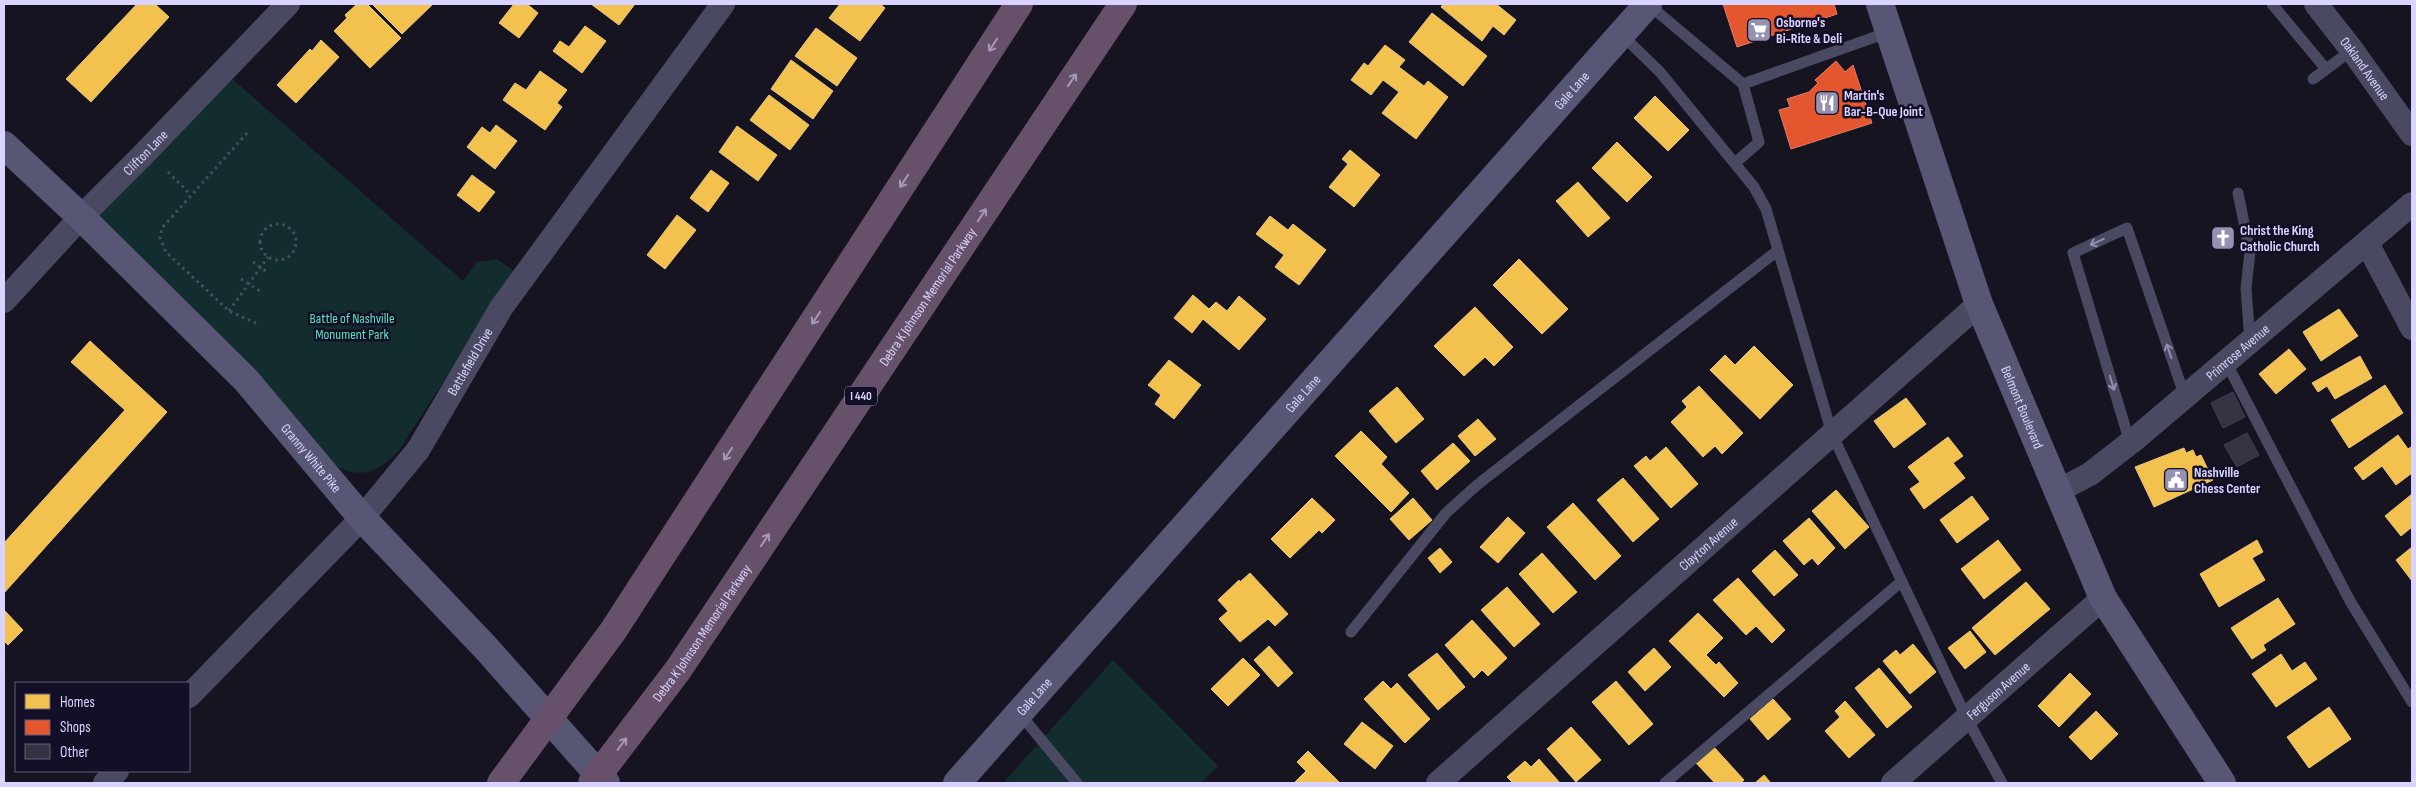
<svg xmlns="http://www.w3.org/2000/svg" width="2416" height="787" font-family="'Sofia Sans Condensed',sans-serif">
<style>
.green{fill:#132c2d}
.homes{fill:#f2c14e;stroke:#eac783}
.shops{fill:#e4572e;stroke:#e17c6d}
.building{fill:#343243;stroke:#433f54}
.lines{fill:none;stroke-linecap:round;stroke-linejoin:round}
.path{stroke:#44505f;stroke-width:3;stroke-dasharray:2.5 4;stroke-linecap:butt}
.lane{stroke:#4a4962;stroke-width:11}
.street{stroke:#4a4962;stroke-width:24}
.secondary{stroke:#575674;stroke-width:28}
.highway{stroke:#67516a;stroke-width:28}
.oneway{stroke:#a699bc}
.oneway2{stroke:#928eb0}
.labels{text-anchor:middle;stroke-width:5;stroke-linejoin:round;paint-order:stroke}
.shield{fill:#130f26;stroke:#9e99be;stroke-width:1}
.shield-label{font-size:12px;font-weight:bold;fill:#d9d4ff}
.poi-label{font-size:14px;font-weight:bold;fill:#d9d4ff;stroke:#130f26;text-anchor:start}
.street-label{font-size:14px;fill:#d9d4ff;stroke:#130f26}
.park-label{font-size:14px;fill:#5fe0c0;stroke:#130f26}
</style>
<rect width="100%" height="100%" fill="#161421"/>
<path class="green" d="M229,76L463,281L477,262L497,259L514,271L400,449C377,474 360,481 329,462L93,217Z
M1113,660L1218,766L1201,783H1003Z"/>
<path class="homes" d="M137,4H155L169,17L91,102L66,79Z
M357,4H367L401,38L370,68L334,31L347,18L345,15Z
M372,4H433L402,34Z
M514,4H527L538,13L519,38L499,23Z
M591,4H635L619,25Z
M840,4H880L885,8L860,41L829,18Z
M1443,4H1496L1516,20L1504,35L1493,26L1482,41L1441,7Z
M1432,13L1487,56L1463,86L1409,42Z
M585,26L606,41L582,73L553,51L560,41L569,47Z
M816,28L857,58L837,86L795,56Z
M321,40L339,57L296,103L277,85L310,49L312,51Z
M1385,45L1405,60L1399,67L1424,86L1428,81L1448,97L1416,139L1382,113L1399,92L1383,80L1371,95L1351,80L1364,63L1368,66Z
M791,60L833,91L813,119L771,89Z
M540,71L567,90L557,103L562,107L545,130L503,100L515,83L526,90Z
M769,95L809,125L790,150L750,120Z
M1655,96L1689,130L1668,151L1634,118Z
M496,125L517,141L495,169L467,147L482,127L490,133Z
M737,126L777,155L758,181L719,152Z
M1617,142L1652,177L1627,202L1592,168Z
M1350,150L1380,175L1354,207L1329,187L1348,164L1342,159Z
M711,170L729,183L708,212L690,198Z
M472,175L495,192L479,212L457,195Z
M1578,182L1610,218L1588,237L1556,201Z
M677,215L696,230L665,269L647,255Z
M1270,216L1288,230L1293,224L1326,250L1299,285L1275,267L1284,255L1256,234Z
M1519,259L1568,309L1542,334L1493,285Z
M1193,295L1209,309L1216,302L1227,311L1239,296L1266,319L1239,350L1203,319L1192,333L1174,318Z
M1475,307L1513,347L1494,366L1485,357L1464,376L1434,346Z
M2339,309L2358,336L2321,361L2303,332Z
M90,341L167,412L4,593V543L125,410L71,362Z
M1754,346L1793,385L1760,419L1710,370L1725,355L1735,365Z
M2289,349L2306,369L2276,394L2259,374Z
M2360,356L2372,378L2335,399L2327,386L2318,392L2312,383Z
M1169,360L1201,385L1174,419L1155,404L1161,395L1148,385Z
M2385,385L2403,413L2349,448L2331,420Z
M1699,386L1743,433L1722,454L1715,446L1703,457L1671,422L1687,407L1682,401Z
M1397,387L1424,419L1396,443L1369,411Z
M1906,398L1926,424L1894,448L1874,421Z
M1478,419L1496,439L1475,456L1458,436Z
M1361,431L1387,457L1381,464L1409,493L1391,512L1335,456Z
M2398,435L2408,449L2411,447L2412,449V473L2396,485L2382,466L2363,480L2354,468Z
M1948,437L1963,456L1953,463L1965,478L1924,509L1910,489L1920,482L1908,467Z
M1453,443L1470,461L1437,490L1421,471Z
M1666,447L1698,484L1671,508L1634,466L1646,456L1650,461Z
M2184,448L2186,453L2193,450L2196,457L2201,455L2213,480L2154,507L2135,467Z
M1623,478L1659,519L1633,542L1597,500Z
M1836,490L1869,527L1845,549L1812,511Z
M2412,494V527L2401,536L2385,516Z
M1972,496L1989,519L1957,543L1940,520Z
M1312,498L1335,520L1322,533L1319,530L1290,558L1271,539Z
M1413,498L1432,520L1409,540L1390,519Z
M1573,503L1621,556L1595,580L1547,527Z
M1508,517L1525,533L1498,563L1480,547Z
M1809,518L1835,548L1818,565L1812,558L1804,565L1783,541Z
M1998,540L2021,570L1984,599L1961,569Z
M2257,540L2263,552L2252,558L2265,580L2219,607L2200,574Z
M2412,547V581L2396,560Z
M1440,548L1452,562L1440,573L1428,558Z
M1775,550L1798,575L1774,596L1752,571Z
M1542,553L1577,592L1553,613L1519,574Z
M1250,573L1288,614L1275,626L1268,619L1240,642L1219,619L1228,611L1218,600L1239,580L1240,582Z
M1738,578L1785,630L1772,643L1756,626L1746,635L1713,600Z
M2026,582L2050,609L1995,655L1972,628Z
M1507,587L1540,624L1514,647L1481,610Z
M2278,598L2295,624L2263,645L2266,650L2252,659L2231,628Z
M4,610L23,630L8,645L4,641Z
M1698,613L1723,638L1706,655L1716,665L1719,662L1738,683L1724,697L1669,641Z
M1472,620L1507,658L1488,676L1482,670L1474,678L1445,645Z
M1970,631L1986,652L1965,669L1948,648Z
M1913,644L1936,672L1910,694L1883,661L1896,650L1900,655Z
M1269,646L1293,673L1278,687L1254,660Z
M1654,648L1671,667L1645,691L1628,672Z
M1437,653L1465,687L1438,710L1408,675Z
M2281,654L2292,671L2305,662L2317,679L2276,707L2252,674Z
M1243,658L1260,675L1228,706L1211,689Z
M1879,668L1912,707L1887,728L1855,688Z
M2070,673L2091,694L2059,727L2038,706Z
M1383,681L1391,689L1397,683L1430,719L1405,743L1364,699Z
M1616,681L1653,724L1629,745L1592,702Z
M1773,699L1791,719L1768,740L1750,719Z
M1845,701L1875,735L1849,758L1825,731L1840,717L1835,711Z
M2329,707L2351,739L2309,768L2287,737Z
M2096,711L2118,734L2091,760L2069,737Z
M1362,722L1393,746L1375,769L1344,744Z
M1571,727L1601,760L1576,782L1547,749Z
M1714,747L1744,780L1741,783H1715L1696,763Z
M1308,751L1340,783H1294L1306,771L1297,762Z
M1539,759L1560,783H1513L1507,777L1525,761L1531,767Z
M1764,775L1771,783H1755Z"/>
<path class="shops" d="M1723,4H1834L1837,14L1737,47Z
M1836,61L1845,72L1853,65L1872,123L1791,149L1779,110L1790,107L1787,99L1809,92L1818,83L1815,80Z"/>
<path class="building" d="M2233,392L2245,417L2223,428L2211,403Z
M2247,433L2259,455L2237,467L2224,445Z"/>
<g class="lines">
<path class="path" d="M247,133L162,228L160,238L166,252L229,311L260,325
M168,172L191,195
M260 242a18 18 0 1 1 36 0a18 18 0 1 1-36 0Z
M253,262L267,272
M241,279L260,291
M229,311L268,257"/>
<path class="lane" d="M1648,4L1743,84L1759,142L1735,163
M2272,4L2326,69
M1621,34L1660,72L1754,187L1766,209L1832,434L1967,719L2002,783
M2313,79L2352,50
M1743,84L1889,32
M2238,193L2250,252L2246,288L2250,342
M2226,362L2350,601L2412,702
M2130,443L2073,253L2127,228L2185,397
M1351,632L1446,513L1477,485L1777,251
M1020,714L1077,783
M1665,783L1902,581"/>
<g class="street">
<path id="s1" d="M2316,4L2352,50L2412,134"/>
<path d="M2367,243L2412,328"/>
<path id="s2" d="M4,301L81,217L140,158L288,4"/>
<path id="s3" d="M2056,492L2090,474L2135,439L2412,204"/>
<path id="s4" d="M189,696L362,518L418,450L501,308L723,4"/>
<path d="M105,783L117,771"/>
<path id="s5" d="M1438,783L1979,304"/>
<path id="s6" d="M1893,783L2103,598"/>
</g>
<g class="secondary">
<path id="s7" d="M1880,4L1979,304L2103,598L2222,783"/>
<path id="s8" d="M4,145L81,217L246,380L362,518L485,647L606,783"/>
<path id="s9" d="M957,783L1648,4"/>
</g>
<g class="highway">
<path d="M501,783L613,631L1019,4"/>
<path id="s10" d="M592,783L678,670L1123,4"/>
</g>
</g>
<defs><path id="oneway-shaft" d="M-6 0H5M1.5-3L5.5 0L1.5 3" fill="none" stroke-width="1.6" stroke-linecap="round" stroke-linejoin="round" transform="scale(1.25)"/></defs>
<g class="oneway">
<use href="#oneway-shaft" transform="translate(993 45) rotate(123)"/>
<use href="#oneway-shaft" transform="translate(1072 80) rotate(-56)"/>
<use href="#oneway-shaft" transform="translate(904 181) rotate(123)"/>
<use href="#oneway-shaft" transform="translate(982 215) rotate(-56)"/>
<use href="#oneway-shaft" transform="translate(816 318) rotate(123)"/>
<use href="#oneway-shaft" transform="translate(728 454) rotate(123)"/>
<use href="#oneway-shaft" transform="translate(765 540) rotate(-56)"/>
<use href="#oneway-shaft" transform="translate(622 744) rotate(-53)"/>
</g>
<g class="oneway2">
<use href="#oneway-shaft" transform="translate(2097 242) rotate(156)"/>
<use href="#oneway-shaft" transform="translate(2169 351) rotate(-109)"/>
<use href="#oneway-shaft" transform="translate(2112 383) rotate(73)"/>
</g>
<defs>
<symbol id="supermarket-square" viewBox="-11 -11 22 22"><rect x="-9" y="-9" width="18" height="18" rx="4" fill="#9591b1" stroke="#130f26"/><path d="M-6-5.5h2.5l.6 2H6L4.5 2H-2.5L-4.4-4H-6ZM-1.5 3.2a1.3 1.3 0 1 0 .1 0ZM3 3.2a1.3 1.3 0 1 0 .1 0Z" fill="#fff"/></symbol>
<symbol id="restaurant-square" viewBox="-11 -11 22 22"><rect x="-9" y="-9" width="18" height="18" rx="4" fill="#9591b1" stroke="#130f26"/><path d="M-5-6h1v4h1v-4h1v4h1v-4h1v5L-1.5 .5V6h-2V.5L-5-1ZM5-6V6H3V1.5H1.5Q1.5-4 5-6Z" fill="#fff"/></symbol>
<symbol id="church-square" viewBox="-11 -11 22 22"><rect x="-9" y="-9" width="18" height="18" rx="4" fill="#9591b1" stroke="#130f26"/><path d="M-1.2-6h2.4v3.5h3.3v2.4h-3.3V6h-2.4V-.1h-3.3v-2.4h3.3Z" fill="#fff"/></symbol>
<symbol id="civic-square" viewBox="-11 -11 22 22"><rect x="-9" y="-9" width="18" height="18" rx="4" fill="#9591b1" stroke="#130f26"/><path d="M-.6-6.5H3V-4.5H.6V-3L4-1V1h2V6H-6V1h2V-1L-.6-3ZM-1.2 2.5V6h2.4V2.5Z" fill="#fff"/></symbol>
</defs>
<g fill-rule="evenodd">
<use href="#supermarket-square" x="1745" y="16" width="28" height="28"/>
<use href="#restaurant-square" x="1813" y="89" width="28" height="28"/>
<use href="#church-square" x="2209" y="224" width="28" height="28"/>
<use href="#civic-square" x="2162" y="466" width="28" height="28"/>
</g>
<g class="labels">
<rect class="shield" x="845" y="386.5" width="32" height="19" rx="4"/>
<g class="shield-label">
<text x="861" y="400">I 440</text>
</g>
<g class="poi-label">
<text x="1776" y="27">Osborne's<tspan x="1776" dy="16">Bi-Rite &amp; Deli</tspan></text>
<text x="1844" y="100">Martin's<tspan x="1844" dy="16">Bar-B-Que Joint</tspan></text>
<text x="2240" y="235">Christ the King<tspan x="2240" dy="16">Catholic Church</tspan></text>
<text x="2194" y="477">Nashville<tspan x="2194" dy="16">Chess Center</tspan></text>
</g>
<g class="street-label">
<text dy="5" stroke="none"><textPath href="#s1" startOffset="81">Oakland Avenue</textPath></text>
<text dy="5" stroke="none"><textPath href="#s9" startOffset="926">Gale Lane</textPath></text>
<text dy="5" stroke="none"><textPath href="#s2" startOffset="205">Clifton Lane</textPath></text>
<text dy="5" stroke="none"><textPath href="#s10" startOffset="591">Debra K Johnson Memorial Parkway</textPath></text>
<text dy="5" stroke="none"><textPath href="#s3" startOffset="230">Primrose Avenue</textPath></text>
<text dy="5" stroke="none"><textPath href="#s4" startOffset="439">Battlefield Drive</textPath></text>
<text dy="5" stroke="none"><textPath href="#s9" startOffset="521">Gale Lane</textPath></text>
<text dy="5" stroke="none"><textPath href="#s7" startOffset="428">Belmont Boulevard</textPath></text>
<text dy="5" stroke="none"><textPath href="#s8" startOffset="439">Granny White Pike</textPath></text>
<text dy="5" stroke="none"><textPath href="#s5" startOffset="361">Clayton Avenue</textPath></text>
<text dy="5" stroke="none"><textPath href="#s10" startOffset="186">Debra K Johnson Memorial Parkway</textPath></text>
<text dy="5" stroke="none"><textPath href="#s6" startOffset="140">Ferguson Avenue</textPath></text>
<text dy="5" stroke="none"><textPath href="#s9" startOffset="116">Gale Lane</textPath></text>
</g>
<g class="park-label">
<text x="352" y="323">Battle of Nashville<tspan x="352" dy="16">Monument Park</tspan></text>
</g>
</g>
<rect width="2416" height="787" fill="none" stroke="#d9d4ff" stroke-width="10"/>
<rect x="15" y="682" width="175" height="90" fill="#130f26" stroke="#625e7d"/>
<rect x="25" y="694" width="25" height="15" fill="#f2c14e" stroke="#625e7d"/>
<text x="60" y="707" font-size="15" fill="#d9d4ff">Homes</text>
<rect x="25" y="720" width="25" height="15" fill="#e4572e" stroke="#625e7d"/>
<text x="60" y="732" font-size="15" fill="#d9d4ff">Shops</text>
<rect x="25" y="744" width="25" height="15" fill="#343243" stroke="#625e7d"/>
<text x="60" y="757" font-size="15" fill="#d9d4ff">Other</text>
</svg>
